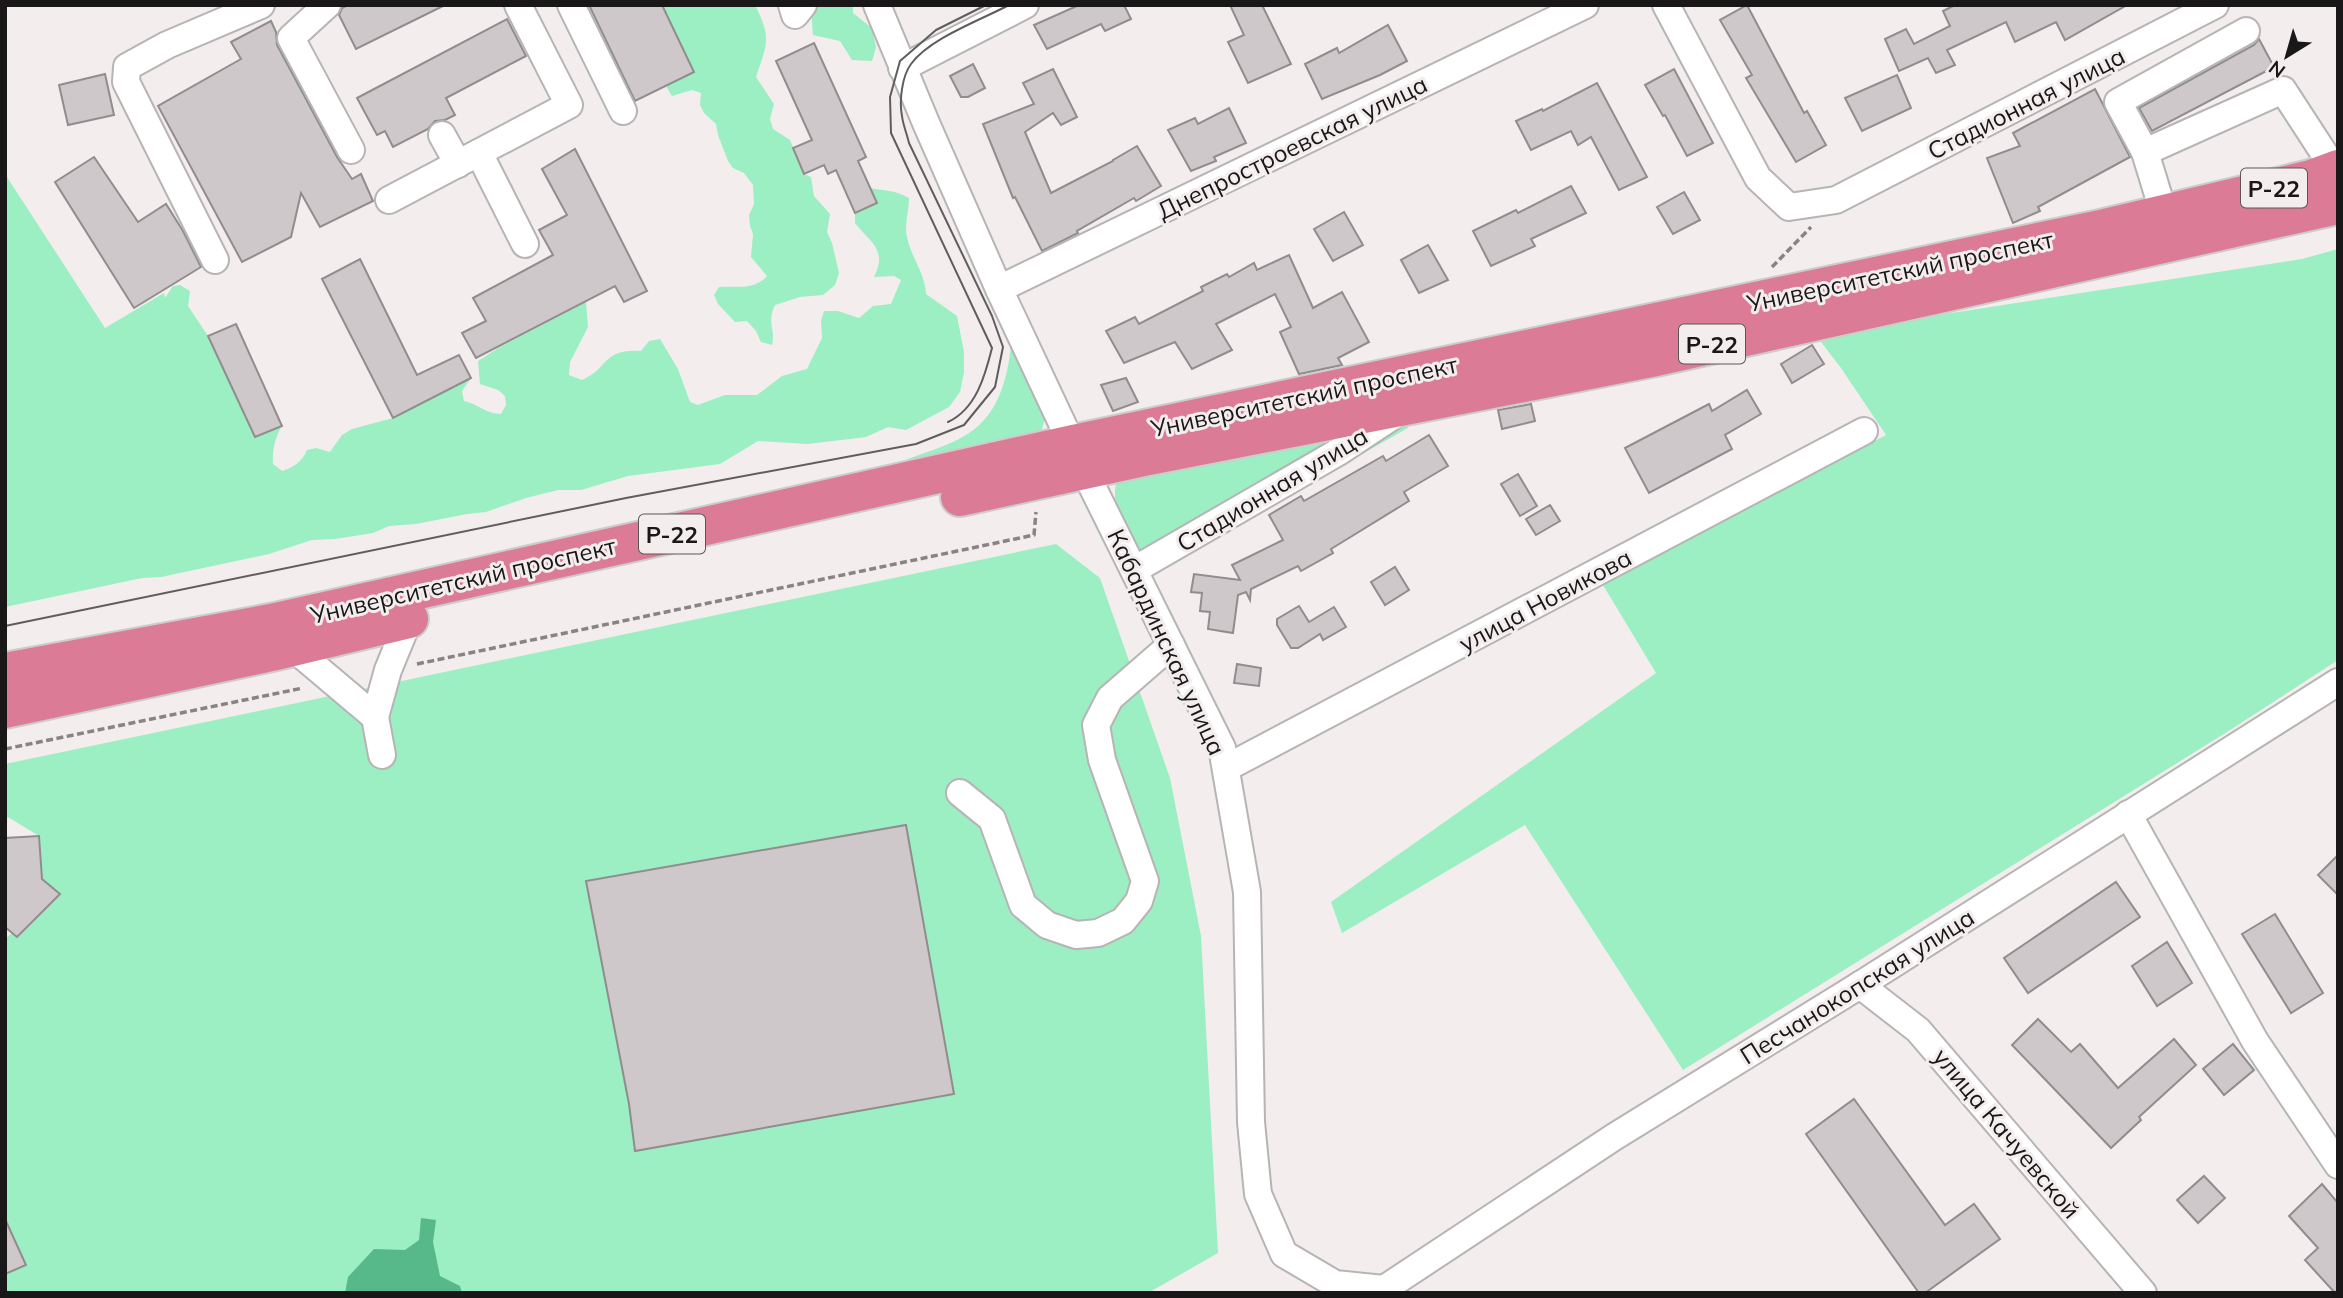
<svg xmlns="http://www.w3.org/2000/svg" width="2343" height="1298" font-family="Mulish,sans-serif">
	<rect width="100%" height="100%" fill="#f3edee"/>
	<!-- green -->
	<g fill="#9befc2">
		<path d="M662,5H755C772,38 767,44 756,77L774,104L770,119L773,129L790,140L804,174L811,177L814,196L830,214L827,232L832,243L839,273L835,285L823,295L800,297L775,305C766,324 776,328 772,345L761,342L756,331L747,321L735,322L718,304L714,295L719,287C738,286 754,290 767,276L751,257L753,234L750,226L749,215L754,204L753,185L744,173L733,168L728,161L718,135L716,124L704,113L700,105L701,93L692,90L672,96L666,86L694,72Z"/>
		<polygon points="806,5 853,5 853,13 872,28 876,47 872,61 852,60 840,41 813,35 811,10"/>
		<path d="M5,174L105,328L164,293L165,298L173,286L180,285L190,291L188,306L208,336L255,437L282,426C275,437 272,451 273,464L282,471C294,467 302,462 307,450L316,448L330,452L342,435L352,429L393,418L471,378L462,391L464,401C478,404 487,414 501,414L506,405L505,396L498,390L480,384L478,361L500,347L586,302L588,327L570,362L569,375L582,380C610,368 601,349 641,351L649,341L660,339L678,369L690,402L698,405L725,395H757L782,376L807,369L822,338L821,321L824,311H838L859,318L873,306L891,304L901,280L894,276L874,277C888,250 870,242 855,223V213L877,203L870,188C885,191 895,190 909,198C909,211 904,224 907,237C911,257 925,273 926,294L957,316L964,352V372L960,392L949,407L906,430L888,427L866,437L808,444L758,441L720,464L628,476L581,490H558L526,498L486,512L467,514L416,524L389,526L373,533L335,539L312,540L269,554L161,577L142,578L5,607Z"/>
		<polygon points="2338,249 2338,660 2227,732 1683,1070 1525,825 1342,933 1331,902 1656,673 1603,585 1886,435 1841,368 1815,334 2302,259"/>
		<path d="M1012,331L1045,418L1042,429L1037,436L925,463L906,460C925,452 948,446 966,435C1002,414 1010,369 1012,331Z"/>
		<path d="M1406,416L1408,428L1157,570C1138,545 1109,517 1116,484L1135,471Z"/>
		<polygon points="1056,544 1100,578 1170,778 1201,936 1218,1253 1148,1293 5,1293 5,1274 26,1264 5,1219 5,939 12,933 18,937 60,895 42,879 39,836 8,817 5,818 5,764"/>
	</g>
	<!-- water -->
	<polygon fill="#57b889" points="421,1218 436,1220 433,1242 440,1276 460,1286 462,1293 345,1293 348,1277 374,1249 405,1250 419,1240"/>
	<!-- building -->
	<g fill="#cec8ca" stroke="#918c8d" stroke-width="2">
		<polygon points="348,5 445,5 356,49 339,15 342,8"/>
		<polygon points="589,5 662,5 694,72 635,101"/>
		<polygon points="1079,5 1124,5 1131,19 1105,31 1101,24 1047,49 1034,25"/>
		<polygon points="1230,5 1262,5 1291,64 1248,83 1228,42 1244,35"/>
		<polygon points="1747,5 1804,113 1807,111 1826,145 1796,162 1746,78 1752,75 1720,20"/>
		<polygon points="1955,5 2127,5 2065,40 2056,22 2015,42 2006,22 1947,50 1955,65 1936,73 1928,58 1899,71 1885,39 1906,29 1914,44 1950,26 1943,11"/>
		<polygon points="507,19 526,56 446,98 455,115 445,120 435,121 428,129 393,147 385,131 377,135 357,98"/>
		<polygon points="271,21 276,32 277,45 337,157 352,179 361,174 373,201 320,227 301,193 291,237 242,262 158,106 241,59 231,42"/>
		<polygon points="1388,25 1407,61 1380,75 1322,99 1305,64 1337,48 1339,53"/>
		<polygon points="2259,39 2274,67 2152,131 2139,108 2254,45"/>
		<polygon points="814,43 866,157 858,161 877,203 855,213 836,170 828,174 824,165 804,174 793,148 812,140 776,61"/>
		<polygon points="973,64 985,88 968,97 961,97 950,76"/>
		<polygon points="1053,69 1077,117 1061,125 1053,113 1025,132 1051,193 1113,161 1113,160 1137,146 1161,186 1136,201 1134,198 1077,231 1078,233 1042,251 1015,197 1013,198 983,124 1034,104 1023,83"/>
		<polygon points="1674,69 1713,143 1687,156 1665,115 1663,116 1645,85"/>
		<polygon points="105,74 114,115 68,125 59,85"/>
		<polygon points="1897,75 1911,108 1862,131 1845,98"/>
		<polygon points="1597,83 1647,177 1619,190 1591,137 1578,145 1571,131 1531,150 1516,121 1542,109 1543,111"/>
		<polygon points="2095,89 2130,157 2038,207 2040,211 2013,223 1987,158 2020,146 2013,133"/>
		<polygon points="1229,108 1246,143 1214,157 1216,161 1191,171 1168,130 1195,118 1198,124"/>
		<polygon points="575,149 647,291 624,302 615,286 476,358 462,333 486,321 473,298 553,255 539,230 567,215 542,169"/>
		<polygon points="94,157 138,222 166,204 183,231 201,267 134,308 55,182"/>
		<polygon points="1571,186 1586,213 1531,239 1535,246 1491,266 1473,231 1516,210 1518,213"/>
		<polygon points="1684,192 1700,220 1673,234 1657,207"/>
		<polygon points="1344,212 1363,245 1333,261 1314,229"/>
		<polygon points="1428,245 1448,280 1419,293 1401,260"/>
		<polygon points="1289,255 1313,308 1342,292 1369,342 1338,358 1342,365 1299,374 1280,332 1291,327 1275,294 1216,324 1232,350 1192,369 1175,342 1124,363 1106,331 1135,317 1139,324 1203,291 1201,287 1227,274 1229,277 1254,263 1257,270"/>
		<polygon points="360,259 417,375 459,355 471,378 393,418 322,279"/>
		<polygon points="236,324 282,426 255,437 208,336"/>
		<polygon points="1812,345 1824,364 1792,383 1781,364"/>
		<polygon points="1126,378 1138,402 1113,411 1101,385"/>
		<polygon points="1747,390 1761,414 1725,435 1732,449 1649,493 1625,448 1709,404 1712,411"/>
		<polygon points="1531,404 1535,421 1502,429 1498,410"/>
		<polygon points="1429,435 1448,466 1404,492 1409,501 1331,549 1333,553 1301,571 1298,566 1251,589 1250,600 1246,592 1238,595 1233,633 1208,629 1210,612 1200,611 1202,593 1191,592 1194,574 1240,580 1232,565 1283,540 1269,515 1301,496 1304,501 1383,456 1386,461"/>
		<polygon points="1518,474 1537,506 1520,516 1501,484"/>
		<polygon points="1550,505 1560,521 1536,535 1526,519"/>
		<polygon points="1395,567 1409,590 1385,605 1371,582"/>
		<polygon points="1299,606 1309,622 1334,607 1346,627 1323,640 1320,634 1298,648 1291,648 1277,625 1277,619"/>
		<polygon points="1237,664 1261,668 1259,686 1234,683"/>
		<polygon points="906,825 954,1094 635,1151 629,1104 586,881"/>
		<polygon points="39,836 42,879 60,894 17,937 5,927 5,838"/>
		<polygon points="2338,855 2338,895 2318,875"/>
		<polygon points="2116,882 2140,917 2028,993 2004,958"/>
		<polygon points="2275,914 2323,993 2291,1013 2242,934"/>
		<polygon points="2167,942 2192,983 2157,1006 2132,966"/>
		<polygon points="2038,1019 2071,1052 2080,1044 2118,1088 2174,1039 2196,1065 2139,1117 2141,1120 2111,1148 2012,1045"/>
		<polygon points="2233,1044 2254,1070 2224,1095 2203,1069"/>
		<polygon points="1854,1099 1945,1225 1974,1204 2000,1239 1925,1293 1919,1293 1806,1134"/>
		<polygon points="2204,1176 2225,1198 2198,1223 2177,1200"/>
		<polygon points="2322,1184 2338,1203 2338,1293 2335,1293 2305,1260 2318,1248 2289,1216"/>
		<polygon points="5,1219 26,1265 5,1274"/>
	</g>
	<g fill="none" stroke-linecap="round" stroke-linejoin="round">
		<!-- minor casing -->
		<g stroke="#b8b3b4" stroke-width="30">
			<g id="minor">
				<polyline points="327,5 291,38 351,150"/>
				<polyline points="571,5 623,111"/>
				<polyline points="792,5 795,15 803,5"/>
				<polyline points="877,5 926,123 999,289 1084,470 1222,748 1247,892 1251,1122 1258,1194 1284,1254 1335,1284 1384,1289"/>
				<polyline points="1666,5 1758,178 1789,207 1836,200 2215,5"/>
				<polyline points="902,68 1025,5"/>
				<polyline points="442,135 458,164"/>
				<polyline points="2145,152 2118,102 2246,31"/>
				<polyline points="479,153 525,244"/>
				<polyline points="389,200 569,105 518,5"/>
				<polyline points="2164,214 2145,152 2283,90 2335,170"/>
				<polyline points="215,260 126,82 127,67 167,45 261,5"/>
				<polyline points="999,289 1585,5"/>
				<polyline points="1134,570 1340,451 1396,414"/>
				<polyline points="292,647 375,717 382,755"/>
				<polyline points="375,717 388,670 409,619"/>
				<polyline points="1226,768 1864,431"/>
				<polyline points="960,793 992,819 1023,905 1047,925 1076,935 1098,933 1123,921 1139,901 1145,881 1102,760 1096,725 1110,698 1171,645"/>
				<polyline points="2128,814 2255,1041 2338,1165"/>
				<polyline points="1860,985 1918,1030 2143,1293"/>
				<polyline points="1378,1293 1614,1137 1860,985 2338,682"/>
			</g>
		</g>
		<!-- highway casing -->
		<g stroke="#ccc" stroke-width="42">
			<g id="highway">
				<polyline points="960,497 1144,457 1656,357 2338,205"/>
				<polyline points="5,672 271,623 1073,444 2105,228 2311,179 2338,169"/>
				<polyline points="5,709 276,651 409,619"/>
			</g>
		</g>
		<!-- path -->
		<g stroke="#888485" stroke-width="3.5" stroke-dasharray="7 3.5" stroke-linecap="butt">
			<polyline points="1772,267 1811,227"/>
			<polyline points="417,664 1034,535 1036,512"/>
			<polyline points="5,749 303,688"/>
		</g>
		<!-- minor -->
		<use href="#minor" stroke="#fff" stroke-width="26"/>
		<!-- highway -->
		<use href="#highway" stroke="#dc7b96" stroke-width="38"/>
		<!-- tram -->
		<g stroke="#605d5e" stroke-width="2">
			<path d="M948,422C976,409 985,376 992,348L891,133L890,97L900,61L936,30L986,5"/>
			<path d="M5,626L626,498L916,444L964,425L995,387L1003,347L992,316L909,143C907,134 903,125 902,116C899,101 902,76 911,64C930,38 981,20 1009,5"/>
		</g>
	</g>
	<g text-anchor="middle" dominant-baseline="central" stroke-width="6" stroke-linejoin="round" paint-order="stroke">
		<!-- shield labels -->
		<g fill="#f3edee" stroke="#5a5758" stroke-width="2">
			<rect x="2241" y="168.5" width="66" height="39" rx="5"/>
			<rect x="1679" y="324.5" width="66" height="39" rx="5"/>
			<rect x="639" y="514.5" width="66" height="39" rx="5"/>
		</g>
		<g font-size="23" font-weight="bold" fill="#191718">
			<text x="2274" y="188">Р-22</text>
			<text x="1712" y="344">Р-22</text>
			<text x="672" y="534">Р-22</text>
		</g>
		<!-- street labels -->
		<g font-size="24" fill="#191718" stroke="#f3edee">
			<text transform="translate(2026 103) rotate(-27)">Стадионная улица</text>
			<text transform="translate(1292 147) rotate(-26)">Днепростроевская улица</text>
			<text transform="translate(1900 271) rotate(-12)">Университетский проспект</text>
			<text transform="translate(1304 396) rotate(-12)">Университетский проспект</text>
			<text transform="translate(1272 489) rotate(-31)">Стадионная улица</text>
			<text transform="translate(463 580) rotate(-13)">Университетский проспект</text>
			<text transform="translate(1545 600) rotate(-28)">улица Новикова</text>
			<text transform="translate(1167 642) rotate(65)">Кабардинская улица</text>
			<text transform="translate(1857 986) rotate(-32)">Песчанокопская улица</text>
			<text transform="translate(2007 1133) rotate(50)">улица Качуевской</text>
		</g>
	</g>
	<!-- border -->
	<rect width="2343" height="1298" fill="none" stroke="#191718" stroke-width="14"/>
	<!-- north arrow -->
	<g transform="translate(2287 56) rotate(217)" stroke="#f3edee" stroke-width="5" paint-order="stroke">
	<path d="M0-5L12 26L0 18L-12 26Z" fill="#191718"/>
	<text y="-10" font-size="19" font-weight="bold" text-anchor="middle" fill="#191718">N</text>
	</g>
</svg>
